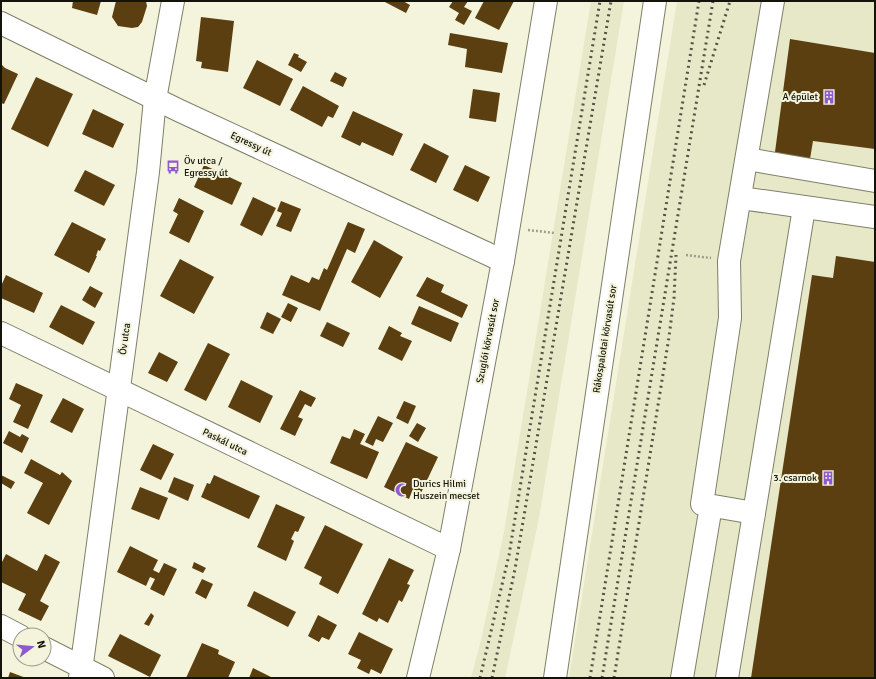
<svg xmlns="http://www.w3.org/2000/svg" width="876" height="679" font-family="Signika,sans-serif">
	<rect width="100%" height="100%" fill="#f3f4db"/>
	<!-- built -->
	<g fill="#e7e8c8">
		<polygon points="591,1 624,1 539,518 505,678 471,678 482,636 504,532"/>
		<polygon points="677,1 875,1 875,678 569,678"/>
	</g>
	<!-- building -->
	<g fill="#5c3f10">
		<polygon points="73,1 101,1 97,15 72,8"/>
		<polygon points="116,1 146,1 147,6 142,22 138,27 132,28 118,26 112,17"/>
		<polygon points="383,1 403,1 410,5 406,13"/>
		<polygon points="453,1 468,1 464,7 472,11 464,25 455,20 459,13 449,7"/>
		<polygon points="484,1 514,1 499,30 475,18"/>
		<polygon points="201,17 234,21 228,72 201,68 202,62 196,61"/>
		<polygon points="450,33 508,43 502,73 465,67 467,49 448,45"/>
		<polygon points="790,39 875,53 875,149 813,141 810,159 775,152"/>
		<polygon points="294,53 299,55 298,57 307,62 301,72 288,65"/>
		<polygon points="257,60 293,79 280,106 243,88"/>
		<polygon points="1,64 5,68 18,74 4,104 1,103"/>
		<polygon points="335,72 347,78 343,87 330,81"/>
		<polygon points="36,77 73,94 48,147 11,129"/>
		<polygon points="303,86 339,106 333,118 328,116 322,127 290,110"/>
		<polygon points="473,89 500,93 496,122 469,118"/>
		<polygon points="93,109 124,124 113,148 82,134"/>
		<polygon points="353,111 403,134 393,156 362,142 360,146 341,137"/>
		<polygon points="424,143 449,156 436,183 410,170"/>
		<polygon points="204,165 242,183 232,205 194,187"/>
		<polygon points="465,165 490,177 478,202 453,190"/>
		<polygon points="85,170 115,185 104,206 74,191"/>
		<polygon points="253,197 276,208 262,236 240,225"/>
		<polygon points="179,198 204,211 189,243 169,233 178,214 173,211"/>
		<polygon points="281,201 301,209 291,232 276,226 282,213 277,211"/>
		<polygon points="72,222 106,239 100,251 98,250 96,256 97,256 89,273 54,255"/>
		<polygon points="348,222 365,229 355,253 347,249 320,311 282,295 291,275 309,283 312,277 319,280 324,268 327,270"/>
		<polygon points="374,240 403,257 380,298 351,282"/>
		<polygon points="836,256 875,262 875,678 751,678 812,275 833,278"/>
		<polygon points="180,259 214,277 194,314 160,296"/>
		<polygon points="6,275 43,293 34,313 1,298 1,286"/>
		<polygon points="427,277 444,285 441,292 468,305 462,318 416,296"/>
		<polygon points="90,286 103,293 95,308 82,300"/>
		<polygon points="288,303 298,308 291,322 281,317"/>
		<polygon points="61,305 95,322 83,345 49,327"/>
		<polygon points="419,306 459,323 451,342 411,324"/>
		<polygon points="267,312 281,319 273,334 260,328"/>
		<polygon points="327,322 350,333 343,347 320,336"/>
		<polygon points="389,326 402,333 400,336 412,341 402,361 378,349"/>
		<polygon points="208,343 230,354 206,401 184,390"/>
		<polygon points="159,352 178,362 167,382 148,373"/>
		<polygon points="241,380 273,396 260,423 228,407"/>
		<polygon points="16,383 43,395 28,429 13,422 21,405 9,399"/>
		<polygon points="300,390 316,398 311,407 305,404 298,417 303,419 295,436 280,429"/>
		<polygon points="63,398 84,409 72,433 50,422"/>
		<polygon points="404,401 416,406 408,424 396,418"/>
		<polygon points="378,416 393,423 383,442 376,439 373,446 365,442"/>
		<polygon points="417,423 426,428 418,442 409,436"/>
		<polygon points="354,429 365,434 360,444 379,452 367,479 330,463 342,436 350,439"/>
		<polygon points="9,431 20,437 22,434 29,438 22,453 3,443"/>
		<polygon points="406,442 438,457 421,493 413,489 409,499 384,487"/>
		<polygon points="153,444 174,454 161,480 140,470"/>
		<polygon points="31,459 60,475 62,472 72,481 49,525 27,513 43,483 24,473"/>
		<polygon points="1,475 15,482 11,489 1,483"/>
		<polygon points="214,475 260,496 249,519 201,497 207,483 210,484"/>
		<polygon points="174,477 194,485 188,501 168,492"/>
		<polygon points="140,487 168,498 159,520 131,509"/>
		<polygon points="276,504 305,517 298,532 295,531 291,539 294,541 286,561 257,547"/>
		<polygon points="325,525 363,544 338,594 319,584 322,577 304,568"/>
		<polygon points="130,546 158,560 153,570 159,573 164,563 177,569 164,596 150,589 155,579 150,577 146,586 117,572"/>
		<polygon points="6,554 37,571 45,554 60,562 40,601 49,606 41,621 18,610 26,594 1,582 1,564"/>
		<polygon points="389,558 414,570 407,584 410,585 402,602 399,600 388,623 379,618 377,622 362,614"/>
		<polygon points="194,562 206,568 203,573 192,568"/>
		<polygon points="202,579 213,584 206,599 195,593"/>
		<polygon points="254,591 296,612 288,627 247,606"/>
		<polygon points="151,613 154,616 149,626 144,624"/>
		<polygon points="318,615 337,625 329,640 322,637 319,642 308,636"/>
		<polygon points="359,632 393,649 381,674 371,669 369,674 357,668 361,660 348,654"/>
		<polygon points="120,634 161,655 150,677 108,656"/>
		<polygon points="202,643 219,650 218,654 235,662 228,678 186,678"/>
		<polygon points="253,668 271,677 270,678 249,678"/>
		<polygon points="10,672 26,678 8,678"/>
	</g>
	<g fill="none" stroke-linecap="round" stroke-linejoin="round">
		<!-- minor casing -->
		<g stroke="#7f7f69" stroke-width="24">
			<g id="minor">
				<polyline points="1,23 178,110 503,261"/>
				<polyline points="747,159 875,181"/>
				<polyline points="741,198 875,217"/>
				<polyline points="1,333 449,549"/>
				<polyline points="754,513 702,504 730,318 729,261 773,1"/>
				<polyline points="1,626 20,636"/>
				<polyline points="44,648 103,678"/>
				<polyline points="80,678 148,172 155,99 173,1"/>
				<polyline points="418,678 449,549 503,261 546,1"/>
				<polyline points="555,678 655,1"/>
				<polyline points="682,678 711,506"/>
				<polyline points="727,678 804,208"/>
			</g>
		</g>
		<!-- path -->
		<g stroke="#9e9e8b" stroke-width="2.5" stroke-dasharray="2 2" stroke-linecap="butt">
			<polyline points="528,230 555,233"/>
			<polyline points="686,255 711,258"/>
		</g>
		<!-- minor -->
		<use href="#minor" stroke="#fff" stroke-width="22"/>
		<!-- rail -->
		<g stroke="#545446" stroke-width="3" stroke-dasharray="2 4" stroke-linecap="butt">
			<polyline points="704,85 730,1"/>
			<polyline points="480,678 509,555 600,1"/>
			<polyline points="492,678 515,569 611,1"/>
			<polyline points="590,678 699,1"/>
			<polyline points="602,678 713,1"/>
			<polyline points="614,678 669,337 674,298 676,255"/>
		</g>
	</g>
	<!-- icons -->
	<defs>
		<g id="building-bare" transform="scale(1.08)"><path d="M-4-6H4V6H1V3H-1V6H-4ZM-2.5-4.3h1.7v1.8h-1.7ZM.8-4.3h1.7v1.8H.8ZM-2.5-1h1.7V.8h-1.7ZM.8-1h1.7V.8H.8Z" fill="#8f59d1" stroke="#f3f4db" stroke-width="2.5" paint-order="stroke"/></g>
		<g id="bus-bare" transform="scale(1.08)"><path d="M-5-6H5V4H4V6H2V4H-2V6H-4V4H-5ZM-3.5-4V0h7V-4ZM-3.5 1.2v1.5H-2V1.2ZM2 1.2v1.5H3.5V1.2Z" fill="#8f59d1" stroke="#f3f4db" stroke-width="2.5" paint-order="stroke"/></g>
		<g id="mosque-bare" transform="scale(1.08)"><path d="M3.5-4.9A6 6 0 1 0 3.5 4.9A5 5 0 1 1 3.5-4.9Z" fill="#8f59d1" stroke="#f3f4db" stroke-width="2.5" paint-order="stroke"/></g>
	</defs>
	<g fill-rule="evenodd">
		<use href="#building-bare" x="829" y="97"/>
		<use href="#bus-bare" x="173" y="167"/>
		<use href="#building-bare" x="828" y="478"/>
		<use href="#mosque-bare" x="402" y="490"/>
	</g>
	<g text-anchor="middle" dominant-baseline="central" stroke-width="4" stroke-linejoin="round" paint-order="stroke">
		<!-- poi labels -->
		<g font-size="10" fill="#13130a" stroke="#f3f4db" text-anchor="end">
			<text x="818" y="97">A épület</text>
			<text x="184" y="161" text-anchor="start">Öv utca /<tspan x="184" dy="12">Egressy út</tspan></text>
			<text x="817" y="478">3. csarnok</text>
			<text x="413" y="484" text-anchor="start">Durics Hilmi<tspan x="413" dy="12">Huszein mecset</tspan></text>
		</g>
		<!-- street labels -->
		<g font-size="10" fill="#13130a" stroke="#f3f4db">
			<text transform="translate(251 144) rotate(25)">Egressy út</text>
			<text transform="translate(125 339) rotate(-82)">Öv utca</text>
			<text transform="translate(605 339) rotate(-81)">Rákospalotai körvasút sor</text>
			<text transform="translate(488 341) rotate(-79)">Szuglói körvasút sor</text>
			<text transform="translate(225 442) rotate(26)">Paskál utca</text>
		</g>
	</g>
	<!-- border -->
	<rect width="876" height="679" fill="none" stroke="#13130a" stroke-width="4"/>
	<!-- north arrow -->
	<g transform="translate(32 647) rotate(74)"><circle r="19" fill="#f3f4db" stroke="#999a87"/>
	<path d="M0-3L7 15L0 10L-7 15Z" fill="#8f59d1"/>
	<text y="-6" font-size="11" font-weight="bold" text-anchor="middle" fill="#13130a">N</text>
	</g>
</svg>
